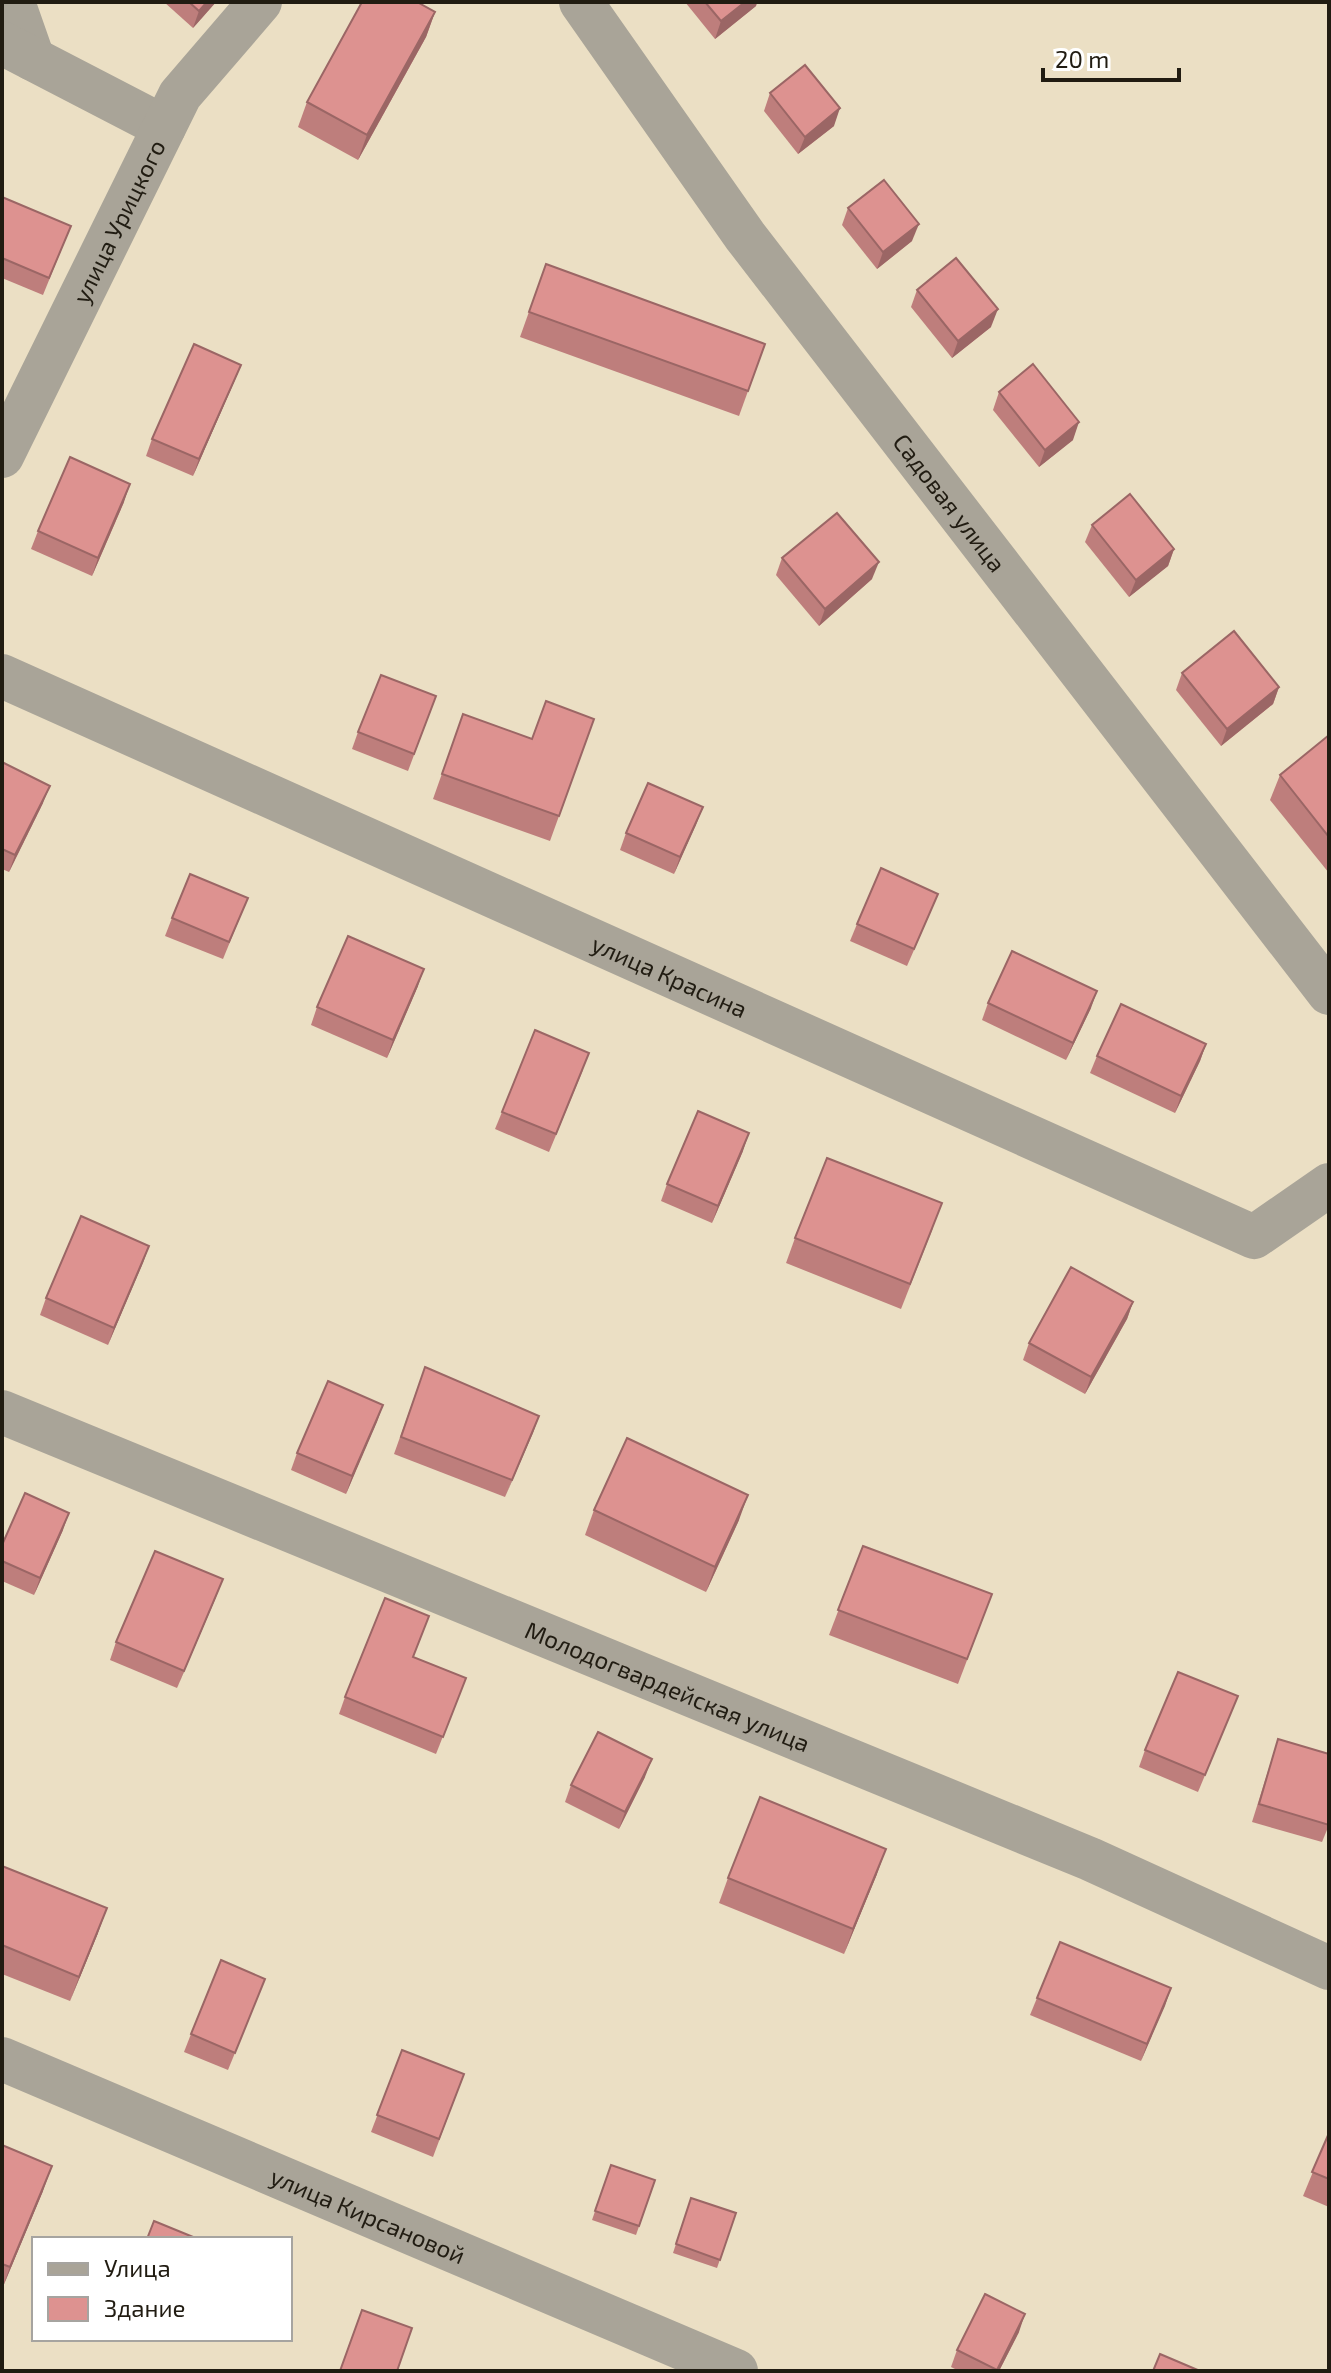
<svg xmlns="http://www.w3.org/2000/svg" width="1331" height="2373" font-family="'Exo 2',sans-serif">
	<rect width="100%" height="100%" fill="#ebdfc4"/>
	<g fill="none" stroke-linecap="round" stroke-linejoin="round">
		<!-- minor -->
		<g stroke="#a9a498" stroke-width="44">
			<polyline points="13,2 33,59"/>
			<path id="s1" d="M581,2L745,236L1329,993"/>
			<polyline points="2,43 164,127"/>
			<path id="s2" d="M2,456L180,95L260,2"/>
			<path id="s3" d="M2,676L1254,1237L1329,1185"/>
			<path id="s4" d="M2,1412L1090,1859L1329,1968"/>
			<path id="s5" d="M2,2059L736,2371"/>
		</g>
	</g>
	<!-- wall -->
	<g fill="#be7e7c">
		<polygon points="164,2 216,2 193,28"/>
		<polygon points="685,2 757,2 756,6 715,39"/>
		<polygon points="435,12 426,37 358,160 298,127 307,102"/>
		<polygon points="770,93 834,126 798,154 764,111"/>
		<polygon points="2,197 71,226 43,295 2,278"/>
		<polygon points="848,208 912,241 877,269 842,225"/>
		<polygon points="546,264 765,344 739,416 520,337"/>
		<polygon points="917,290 991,327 952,358 911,307"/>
		<polygon points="241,365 234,382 193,476 146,456 152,439"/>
		<polygon points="999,392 1073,440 1039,467 993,410"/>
		<polygon points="124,502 92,576 31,549 38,531"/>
		<polygon points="1092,525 1174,549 1168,566 1129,597 1085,542"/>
		<polygon points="782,558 872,579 819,626 776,575"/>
		<polygon points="1182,673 1279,687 1273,704 1221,746 1176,690"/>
		<polygon points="436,696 408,771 352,749 358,732"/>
		<polygon points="463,714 532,739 594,719 550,841 433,799"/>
		<polygon points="1329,735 1329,873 1270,800 1280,775"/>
		<polygon points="2,762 43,803 9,872 2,869"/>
		<polygon points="703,807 674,874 620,850 626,833"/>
		<polygon points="248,898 223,959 165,936 172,918"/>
		<polygon points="931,911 907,966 850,941 857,924"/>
		<polygon points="418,986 387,1058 311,1025 317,1007"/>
		<polygon points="988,1003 1091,1008 1066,1060 982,1020"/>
		<polygon points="1206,1044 1200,1061 1175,1113 1090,1073 1097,1056"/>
		<polygon points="583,1070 549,1152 495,1129 502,1112"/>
		<polygon points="743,1151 712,1223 661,1201 667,1184"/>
		<polygon points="933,1228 901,1309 786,1263 795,1238"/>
		<polygon points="149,1246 108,1345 40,1315 46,1298"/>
		<polygon points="1133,1302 1127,1319 1085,1394 1023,1360 1029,1343"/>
		<polygon points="425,1367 539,1416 505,1497 394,1454"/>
		<polygon points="383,1405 346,1494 291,1470 297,1453"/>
		<polygon points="594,1510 739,1520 706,1592 585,1535"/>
		<polygon points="63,1530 34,1595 2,1581 2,1545"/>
		<polygon points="863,1546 992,1594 958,1684 829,1635"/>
		<polygon points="216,1597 177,1688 110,1660 116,1642"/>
		<polygon points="414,1657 466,1678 436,1754 339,1714 345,1697"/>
		<polygon points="1238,1696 1198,1792 1139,1767 1145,1750"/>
		<polygon points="1278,1739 1329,1825 1322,1842 1252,1822"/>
		<polygon points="645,1777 619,1829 565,1802 571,1785"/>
		<polygon points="2,1866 98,1933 70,2001 2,1974"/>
		<polygon points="877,1874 844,1954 719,1903 728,1878"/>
		<polygon points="265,1979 228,2070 184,2052 191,2034"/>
		<polygon points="1171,1988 1141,2061 1030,2015 1037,1998"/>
		<polygon points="402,2050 464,2074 433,2157 371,2132"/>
		<polygon points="1329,2133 1329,2207 1303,2196"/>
		<polygon points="2,2145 43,2191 2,2289"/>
		<polygon points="611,2165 655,2180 636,2235 592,2220"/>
		<polygon points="691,2198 736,2213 717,2268 673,2253"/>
		<polygon points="1019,2332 999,2371 959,2371 951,2367 957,2350"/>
	</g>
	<!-- shaded-wall -->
	<g fill="#9b6665">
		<polygon points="207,2 216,2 193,28 199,11"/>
		<polygon points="745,2 757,2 756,6 715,39 721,21"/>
		<polygon points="435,12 426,37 358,160 367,135"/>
		<polygon points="840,108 834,126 798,154 805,137"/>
		<polygon points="919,224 912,241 877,269 883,252"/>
		<polygon points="998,309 991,327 952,358 958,341"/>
		<polygon points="241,365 234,382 193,476 199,459"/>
		<polygon points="1079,422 1073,440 1039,467 1045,450"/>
		<polygon points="130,484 124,502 92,576 98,558"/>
		<polygon points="1174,549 1168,566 1129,597 1136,580"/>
		<polygon points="879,562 872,579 819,626 825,609"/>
		<polygon points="1279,687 1273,704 1221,746 1227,729"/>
		<polygon points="50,786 43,803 9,872 15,855"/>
		<polygon points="703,807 696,825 674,874 680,857"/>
		<polygon points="424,969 418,986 387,1058 393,1040"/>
		<polygon points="1097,991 1091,1008 1066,1060 1073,1043"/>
		<polygon points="1206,1044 1200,1061 1175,1113 1181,1096"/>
		<polygon points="749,1133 743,1151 712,1223 718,1206"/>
		<polygon points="149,1246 143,1263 108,1345 114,1328"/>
		<polygon points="1133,1302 1127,1319 1085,1394 1091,1377"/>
		<polygon points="383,1405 377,1422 346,1494 352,1476"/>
		<polygon points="539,1416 533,1433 505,1497 512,1480"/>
		<polygon points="748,1495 739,1520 706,1592 715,1567"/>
		<polygon points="69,1513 63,1530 34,1595 40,1578"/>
		<polygon points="223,1579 216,1597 177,1688 184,1671"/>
		<polygon points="652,1759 645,1777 619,1829 625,1812"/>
		<polygon points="886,1849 877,1874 844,1954 853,1929"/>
		<polygon points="107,1908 98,1933 70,2001 79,1977"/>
		<polygon points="1171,1988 1165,2006 1141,2061 1147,2044"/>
		<polygon points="52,2166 43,2191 2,2289 10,2267"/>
		<polygon points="1025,2314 1019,2332 999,2371 997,2371"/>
	</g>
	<!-- building -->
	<g fill="#dd9290" stroke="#9b6665" stroke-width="2">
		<polygon points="189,2 207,2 199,11"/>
		<polygon points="362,2 417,2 435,12 367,135 307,102"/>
		<polygon points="705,2 745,2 721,21"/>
		<polygon points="805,65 840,108 805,137 770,93"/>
		<polygon points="884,180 919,224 883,252 848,208"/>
		<polygon points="2,197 71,226 49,278 2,258"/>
		<polygon points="956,258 998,309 958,341 917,290"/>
		<polygon points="546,264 765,344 748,391 529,312"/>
		<polygon points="194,344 241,365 199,459 152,439"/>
		<polygon points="1033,364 1079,422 1045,450 999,392"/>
		<polygon points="70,457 130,484 98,558 38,531"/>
		<polygon points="1130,494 1174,549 1136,580 1092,525"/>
		<polygon points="837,513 879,562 825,609 782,558"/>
		<polygon points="1234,631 1279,687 1227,729 1182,673"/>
		<polygon points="381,675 436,696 414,754 358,732"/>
		<polygon points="546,701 594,719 559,816 442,774 463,714 532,739"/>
		<polygon points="1329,735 1329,837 1280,775"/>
		<polygon points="2,762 50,786 15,855 2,849"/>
		<polygon points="648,783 703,807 680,857 626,833"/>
		<polygon points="881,868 938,894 914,949 857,924"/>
		<polygon points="190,874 248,898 229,942 172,918"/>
		<polygon points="348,936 424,969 393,1040 317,1007"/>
		<polygon points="1012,951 1097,991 1073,1043 988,1003"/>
		<polygon points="1121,1004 1206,1044 1181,1096 1097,1056"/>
		<polygon points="535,1030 589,1053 556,1134 502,1112"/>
		<polygon points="698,1111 749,1133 718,1206 667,1184"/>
		<polygon points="827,1158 942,1203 910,1284 795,1238"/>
		<polygon points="81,1216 149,1246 114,1328 46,1298"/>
		<polygon points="1071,1267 1133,1302 1091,1377 1029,1343"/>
		<polygon points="425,1367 539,1416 512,1480 401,1437"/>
		<polygon points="328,1381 383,1405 352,1476 297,1453"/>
		<polygon points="627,1438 748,1495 715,1567 594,1510"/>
		<polygon points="25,1493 69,1513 40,1578 2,1561 2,1545"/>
		<polygon points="863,1546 992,1594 967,1659 838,1610"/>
		<polygon points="155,1551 223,1579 184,1671 116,1642"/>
		<polygon points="385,1598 429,1616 413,1657 466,1678 443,1737 345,1697"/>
		<polygon points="1178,1672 1238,1696 1205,1775 1145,1750"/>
		<polygon points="598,1732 652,1759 625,1812 571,1785"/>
		<polygon points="1278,1739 1329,1754 1329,1825 1259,1804"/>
		<polygon points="760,1797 886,1849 853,1929 728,1878"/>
		<polygon points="2,1866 107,1908 79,1977 2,1945"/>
		<polygon points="1060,1942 1171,1988 1147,2044 1037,1998"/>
		<polygon points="221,1960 265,1979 235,2053 191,2034"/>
		<polygon points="402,2050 464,2074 439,2139 377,2115"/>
		<polygon points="1329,2133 1329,2179 1312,2172"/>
		<polygon points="2,2145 52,2166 10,2267 2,2264"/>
		<polygon points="611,2165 655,2180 639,2226 595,2211"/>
		<polygon points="691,2198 736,2213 720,2260 676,2244"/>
		<polygon points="154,2221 198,2239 147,2239"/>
		<polygon points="985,2294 1025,2314 997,2370 957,2350"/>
		<polygon points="362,2310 412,2328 397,2371 340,2371"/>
		<polygon points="1160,2354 1200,2371 1153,2371"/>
	</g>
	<g text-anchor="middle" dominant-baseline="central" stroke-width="8" stroke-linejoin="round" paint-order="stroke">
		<!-- street labels -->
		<g font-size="24" fill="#211c12" stroke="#fff">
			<text stroke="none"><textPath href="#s2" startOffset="262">улица Урицкого</textPath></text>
			<text stroke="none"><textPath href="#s1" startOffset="622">Садовая улица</textPath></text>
			<text stroke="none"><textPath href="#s3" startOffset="732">улица Красина</textPath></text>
			<text stroke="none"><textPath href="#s4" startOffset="720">Молодогвардейская улица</textPath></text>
			<text stroke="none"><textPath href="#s5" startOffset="398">улица Кирсановой</textPath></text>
		</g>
	</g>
	<!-- border -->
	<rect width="1331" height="2373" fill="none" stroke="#211c12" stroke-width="8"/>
	<!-- legend -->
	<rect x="32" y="2237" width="260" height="104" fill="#ffffff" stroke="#a6a4a0" stroke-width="2"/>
	<rect x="48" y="2263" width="40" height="12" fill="#a9a498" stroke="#a6a4a0" stroke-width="2"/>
	<text x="104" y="2277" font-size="24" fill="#211c12">Улица</text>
	<rect x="48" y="2297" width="40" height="24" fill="#dd9290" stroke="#a6a4a0" stroke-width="2"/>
	<text x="104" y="2317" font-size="24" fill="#211c12">Здание</text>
	<!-- scale -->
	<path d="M1043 68v12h136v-12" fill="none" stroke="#211c12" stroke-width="4"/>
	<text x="1055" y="68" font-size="24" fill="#211c12" stroke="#ffffff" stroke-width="6" paint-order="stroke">20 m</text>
</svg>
